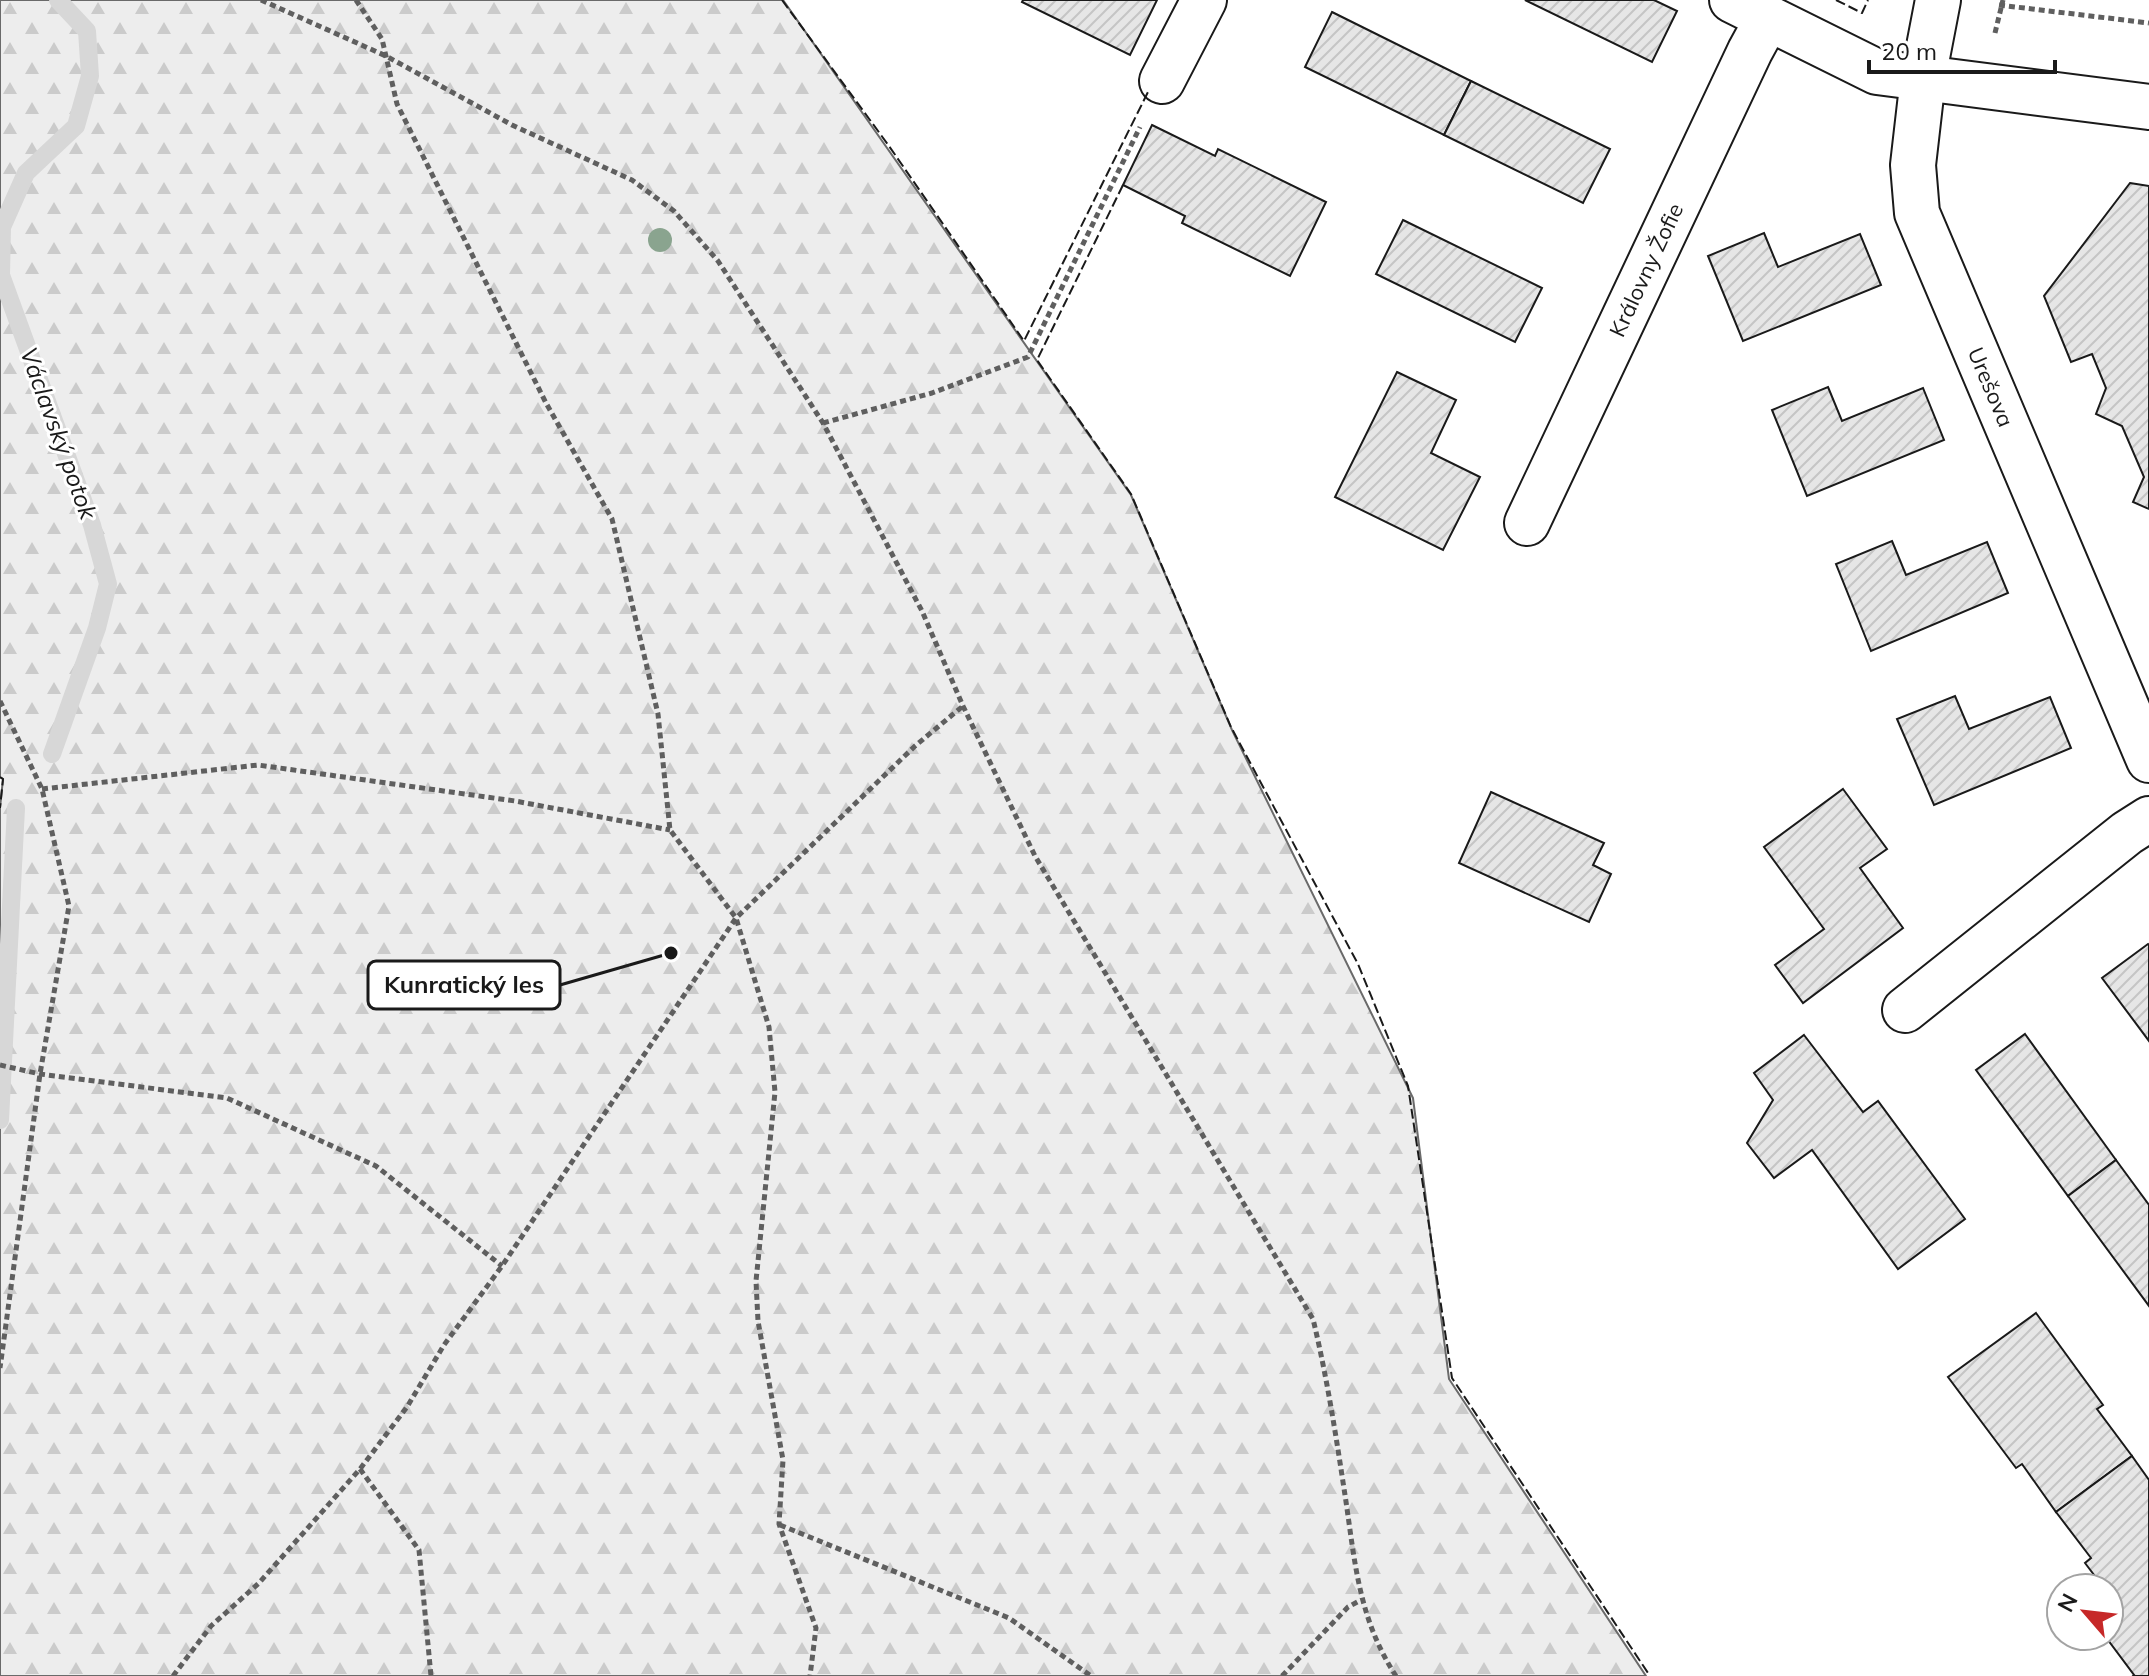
<svg xmlns="http://www.w3.org/2000/svg" width="2149" height="1676" font-family="Mulish,sans-serif">
	<defs>
		<pattern id="forest-firs" width="22" height="20" patternUnits="userSpaceOnUse" patternTransform="scale(2)"><rect width="22" height="20" fill="#ededed"/><path d="M5 1l3.5 6h-7zM16 11l3.5 6h-7z" fill="#cbcbcb"/></pattern>
		<pattern id="building-hatch" width="6" height="6" patternUnits="userSpaceOnUse" patternTransform="scale(2)"><rect width="6" height="6" fill="#e6e6e6"/><path d="M-1 1l2-2M0 6l6-6M5 7l2-2" fill="none" stroke="#c5c5c5"/></pattern>
	</defs>
	<rect width="100%" height="100%" fill="#fff"/>
	<!-- forest -->
	<polygon fill="url(#forest-firs)" stroke="#6a6a6a" stroke-width="2" points="0,0 783,0 1131,495 1232,730 1413,1098 1449,1379 1646,1676 0,1676 0,808 3,779 0,777"/>
	<g fill="none" stroke-linecap="round" stroke-linejoin="round">
		<!-- stream -->
		<g stroke="#d7d7d7" stroke-width="18">
			<polyline points="52,754 97,628 108,584 92,525 1,275 2,227 26,173 76,126 90,76 87,31 58,0"/>
			<polyline points="0,1120 16,808"/>
		</g>
	</g>
	<!-- building -->
	<g fill="url(#building-hatch)" stroke="#1a1a1a" stroke-width="2">
		<polygon points="1023,0 1157,0 1130,55 1022,2"/>
		<polygon points="1525,0 1654,0 1677,11 1652,62"/>
		<polygon points="1332,12 1471,81 1444,135 1305,67"/>
		<polygon points="1471,81 1610,149 1583,203 1444,135"/>
		<polygon points="1152,125 1215,156 1218,149 1326,202 1290,276 1182,223 1185,216 1123,185"/>
		<polygon points="2130,183 2149,186 2149,509 2133,502 2144,477 2122,426 2096,414 2106,388 2092,354 2071,362 2044,296"/>
		<polygon points="1403,220 1542,288 1515,342 1376,274"/>
		<polygon points="1764,233 1778,267 1860,234 1881,285 1743,341 1708,256"/>
		<polygon points="1397,372 1456,400 1431,453 1480,477 1443,550 1335,497"/>
		<polygon points="1828,387 1842,421 1923,388 1944,440 1807,496 1772,410"/>
		<polygon points="1892,541 1906,575 1987,542 2008,593 1871,651 1836,564"/>
		<polygon points="1955,696 1969,729 2050,697 2071,748 1934,805 1897,719"/>
		<polygon points="1843,789 1887,849 1860,868 1903,928 1803,1003 1775,965 1824,929 1764,847"/>
		<polygon points="1491,792 1604,843 1593,865 1611,874 1589,922 1459,863"/>
		<polygon points="2148,944 2149,945 2149,1041 2102,978"/>
		<polygon points="2025,1034 2116,1160 2068,1196 1976,1070"/>
		<polygon points="1804,1035 1863,1112 1878,1101 1965,1219 1898,1269 1812,1150 1774,1178 1747,1143 1773,1100 1754,1073"/>
		<polygon points="2116,1160 2149,1205 2149,1306 2068,1196"/>
		<polygon points="2036,1313 2103,1405 2097,1409 2132,1456 2056,1512 2022,1464 2016,1468 1948,1377"/>
		<polygon points="2132,1456 2149,1480 2149,1676 2133,1676 2134,1675 2105,1636 2109,1636 2109,1616 2119,1608 2109,1594 2109,1588 2104,1588 2085,1563 2091,1558 2056,1512"/>
	</g>
	<g fill="none" stroke-linecap="round" stroke-linejoin="round">
		<!-- minor casing -->
		<g stroke="#1a1a1a" stroke-width="48">
			<g id="minor">
				<polyline points="1732,0 1877,72 2149,107"/>
				<polyline points="1938,0 1923,78 1913,165 1917,213 2149,760"/>
				<polyline points="1162,81 1204,0"/>
				<polyline points="1527,523 1750,51 1768,18"/>
				<polyline points="1905,1010 2127,833 2149,819"/>
			</g>
		</g>
		<!-- path -->
		<g stroke="#5f5f5f" stroke-width="5" stroke-dasharray="6 4" stroke-linecap="butt">
			<path d="M261,0L386,56L512,125L632,180L674,211L718,261L823,423L922,611L963,706L1035,856L1313,1319C1327,1377 1336,1436 1345,1495C1355,1561 1358,1618 1396,1676"/>
			<polyline points="356,0 382,39 397,104 546,403 612,519 658,714 670,830 736,918 769,1027 775,1092 756,1281 758,1321 783,1460 779,1524 816,1628 810,1676"/>
			<polyline points="1999,5 2149,23"/>
			<polyline points="1995,33 2003,0"/>
			<polyline points="823,423 932,393 1028,357 1140,127"/>
			<polyline points="0,701 42,789 69,906 40,1074 0,1368"/>
			<polyline points="42,789 258,765 515,801 670,830"/>
			<polyline points="0,1065 40,1074 227,1098 376,1166 502,1266"/>
			<polyline points="360,1469 419,1550 431,1676"/>
			<polyline points="780,1525 1009,1618 1091,1676"/>
			<polyline points="173,1676 211,1626 259,1583 360,1469 407,1407 444,1345 502,1266 736,918 915,746 963,706"/>
			<polyline points="1282,1676 1348,1607 1361,1600"/>
		</g>
		<!-- minor -->
		<use href="#minor" stroke="#fff" stroke-width="44"/>
		<!-- fence -->
		<g stroke="#1a1a1a" stroke-width="2" stroke-dasharray="10 4" stroke-linecap="butt">
			<polyline points="782,0 889,146 1024,341 1148,92"/>
			<polyline points="1836,0 1862,13 1868,0"/>
			<polyline points="1123,185 1037,360 1131,494 1231,727 1358,964 1408,1086 1452,1378 1650,1676"/>
			<polyline points="0,777 3,779 0,808"/>
		</g>
	</g>
	<!-- trees -->
	<circle fill="#8aa48f" cx="660" cy="240" r="12"/>
	<g text-anchor="middle" dominant-baseline="central" stroke-width="6" stroke-linejoin="round" paint-order="stroke">
		<!-- street labels -->
		<g font-size="22" fill="#1a1a1a" stroke="#fff">
			<text transform="translate(1646 270) rotate(-65)">Královny Žofie</text>
			<text transform="translate(1991 387) rotate(67)">Urešova</text>
		</g>
		<!-- water labels -->
		<g font-size="24" font-style="italic" fill="#1a1a1a" stroke="#fff">
			<text transform="translate(59 433) rotate(70)">Václavský potok</text>
		</g>
	</g>
	<!-- callouts -->
	<path fill="none" stroke="#1a1a1a" stroke-width="3" d="M671 953L560 985"/>
	<circle fill="#1a1a1a" stroke="#fff" stroke-width="3" cx="671" cy="953" r="8"/>
	<rect fill="#fff" stroke="#1a1a1a" stroke-width="3" x="368" y="961" width="192" height="48" rx="8"/>
	<g font-size="24" text-anchor="middle" font-weight="bold" fill="#1a1a1a">
		<text x="464" y="993">Kunratický les</text>
	</g>
	<!-- north arrow -->
	<g transform="translate(2085 1612) rotate(298)"><circle r="38" fill="#ffffff" stroke="#a3a3a3" stroke-width="2"/>
	<path d="M0-6L14 30L0 20L-14 30Z" fill="#c62828"/>
	<text y="-12" font-size="22" font-weight="bold" text-anchor="middle" fill="#1a1a1a">N</text>
	</g>
	<!-- scale -->
	<path d="M1869 60v12h186v-12" fill="none" stroke="#1a1a1a" stroke-width="4"/>
	<text x="1881" y="60" font-size="24" fill="#1a1a1a" stroke="#ffffff" stroke-width="6" paint-order="stroke">20 m</text>
</svg>
